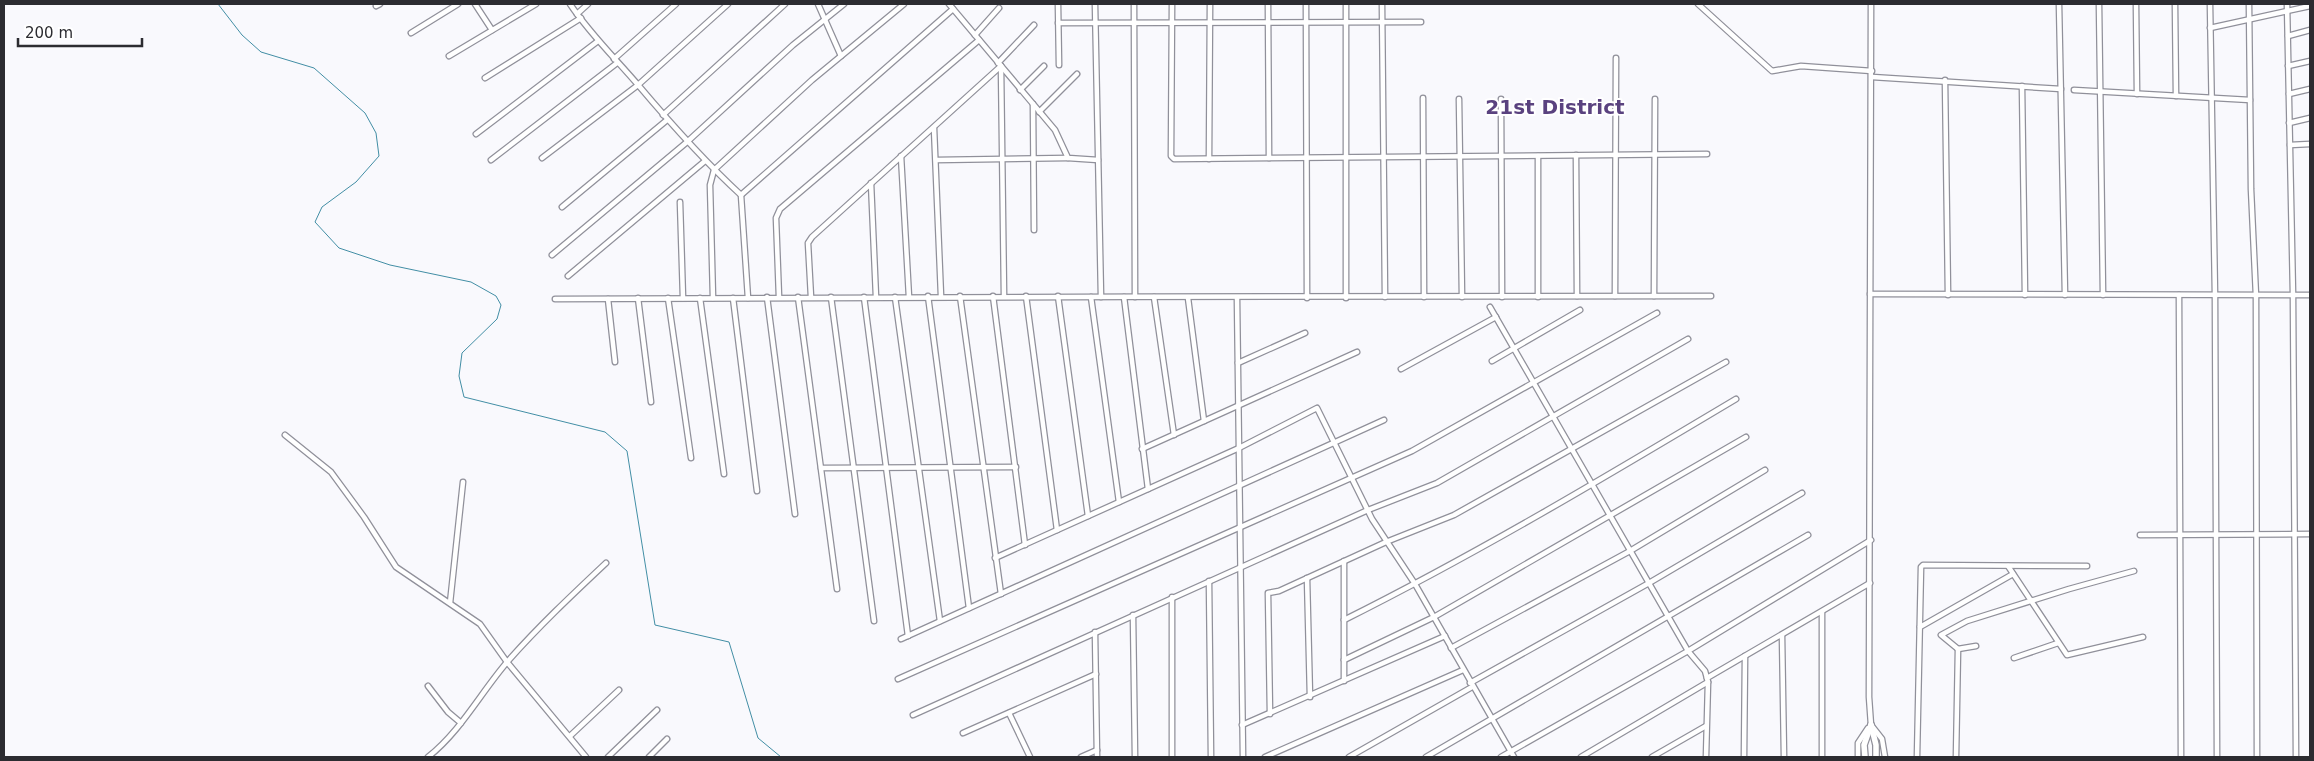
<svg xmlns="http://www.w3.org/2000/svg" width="2314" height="761" font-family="'DejaVu Sans',sans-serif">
	<rect width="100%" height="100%" fill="#f9f9fd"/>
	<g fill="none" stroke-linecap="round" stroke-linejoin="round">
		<!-- stream -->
		<polyline stroke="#428ea5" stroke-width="1" points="218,4 242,35 261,52 314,68 365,113 376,133 379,156 356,182 322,207 315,222 339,248 390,265 471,282 496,296 501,305 497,319 462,353 459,376 464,397 605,432 627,451 655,625 729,642 758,738 781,757"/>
		<!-- street casing -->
		<g stroke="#90909a" stroke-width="7">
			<g id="street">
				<polyline points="475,4 492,30"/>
				<path d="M570,4C590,34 616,59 639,86C672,125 704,161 741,195L748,298"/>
				<polyline points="818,4 841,56"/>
				<polyline points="949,4 1055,130 1068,158 1098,160"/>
				<polyline points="1058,4 1059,65"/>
				<polyline points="1095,4 1101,297"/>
				<polyline points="1134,4 1135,297"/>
				<polyline points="1172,4 1171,156 1174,159 1707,154"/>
				<polyline points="1268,4 1269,158"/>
				<polyline points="1306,4 1307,298"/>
				<polyline points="1346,4 1346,298"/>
				<polyline points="1382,4 1385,297"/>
				<polyline points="1698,4 1772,71 1801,66 1872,71"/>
				<polyline points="1871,4 1869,697 1871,725 1882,739 1885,757"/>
				<polyline points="2059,4 2065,295"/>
				<polyline points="2099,4 2103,295"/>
				<polyline points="2136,4 2137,94"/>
				<polyline points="2175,4 2176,96"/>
				<polyline points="2210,4 2215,296 2217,757"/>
				<polyline points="2249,4 2251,189 2256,296 2257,757"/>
				<polyline points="2287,4 2293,295 2296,757"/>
				<polyline points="376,6 380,4"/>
				<polyline points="577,14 588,4"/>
				<polyline points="1058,23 1421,22"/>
				<polyline points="2210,28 2310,6"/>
				<polyline points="411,33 458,4"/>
				<polyline points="975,35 999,8"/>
				<polyline points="2288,36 2310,30"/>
				<polyline points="449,56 536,4"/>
				<polyline points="614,59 676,4"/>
				<polyline points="998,63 1034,25"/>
				<polyline points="1001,66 1004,296"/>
				<polyline points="2288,66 2310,61"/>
				<polyline points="1872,77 2061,89"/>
				<polyline points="485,78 581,18"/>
				<polyline points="1945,80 1948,295"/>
				<polyline points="2022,86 2025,295"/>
				<polyline points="1020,90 1044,66"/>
				<polyline points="2074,90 2250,100"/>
				<polyline points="2289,94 2310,89"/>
				<polyline points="1423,98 1424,297"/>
				<polyline points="1459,99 1462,297"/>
				<polyline points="1501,99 1502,297"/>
				<polyline points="1033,104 1034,230"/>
				<polyline points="1039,112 1077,74"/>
				<polyline points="663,115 785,4"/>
				<polyline points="2289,123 2310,118"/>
				<polyline points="934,128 941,296"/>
				<polyline points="476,134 598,41"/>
				<polyline points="2290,145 2310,144"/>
				<polyline points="1576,155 1577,296"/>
				<polyline points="901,156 909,297"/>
				<polyline points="542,158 638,85 728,4"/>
				<polyline points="1209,159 1210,4"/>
				<polyline points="491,160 617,63"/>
				<polyline points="936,160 1068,158"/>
				<polyline points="871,183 876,297"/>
				<polyline points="741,195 953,9"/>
				<polyline points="680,202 683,298"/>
				<polyline points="562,207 667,120"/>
				<polyline points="552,255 687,142 793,45 844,4"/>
				<polyline points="568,276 705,161"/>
				<polyline points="1870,294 2310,295"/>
				<polyline points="2179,295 2181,757"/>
				<polyline points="928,296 969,608"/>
				<polyline points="960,296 1001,594"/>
				<polyline points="993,296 1025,545"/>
				<polyline points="1026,296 1057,530"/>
				<polyline points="1058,296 1088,516"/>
				<polyline points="1615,296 1616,58"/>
				<polyline points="1654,296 1655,99"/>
				<polyline points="767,297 795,514"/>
				<polyline points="779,297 776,218 780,209 979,40"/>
				<polyline points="798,297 837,589"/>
				<polyline points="811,297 808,243 812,237 1001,66"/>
				<polyline points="831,297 874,621"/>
				<polyline points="864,297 908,636"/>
				<polyline points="895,297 940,621"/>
				<polyline points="1091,297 1119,502"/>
				<polyline points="1124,297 1148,489"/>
				<polyline points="1154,297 1174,435"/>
				<polyline points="1538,297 1538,156"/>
				<polyline points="638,298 651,402"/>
				<polyline points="668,298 691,458"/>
				<polyline points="700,298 724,474"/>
				<polyline points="713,298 710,185 714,170 812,80 904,4"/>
				<polyline points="733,298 757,491"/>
				<polyline points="1188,298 1204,421"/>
				<polyline points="1237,298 1243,757"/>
				<path d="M555,299C940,295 1326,298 1711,296"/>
				<polyline points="608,299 615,362"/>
				<polyline points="1490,307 1688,651 1705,671 1708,682 1706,757"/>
				<polyline points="1492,361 1580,310"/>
				<polyline points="1238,363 1305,333"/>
				<polyline points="1401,369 1496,317"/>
				<polyline points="285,435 331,472 364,517 396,567 480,624 507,662 586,757"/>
				<polyline points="1142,449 1357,352"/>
				<polyline points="821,468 1016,467"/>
				<polyline points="2140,535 2310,534"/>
				<polyline points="995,558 1239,448 1317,408 1372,519 1415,584 1514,757"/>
				<polyline points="2008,566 2067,655 2143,637"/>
				<polyline points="1307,578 1310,697"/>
				<polyline points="1209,581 1211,757"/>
				<polyline points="1172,597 1172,757"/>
				<polyline points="450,603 463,482"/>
				<polyline points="1822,612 1822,757"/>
				<polyline points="1133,615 1135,757"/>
				<path d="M1344,620C1478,553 1607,476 1736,399"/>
				<polyline points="1920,627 2013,574"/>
				<polyline points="1095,632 1097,757"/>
				<polyline points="1782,635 1784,757"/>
				<polyline points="901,639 1384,420"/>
				<polyline points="1976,646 1958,649 1941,635 1967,621 2069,589 2134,571"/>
				<polyline points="1451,648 1630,551 1765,470"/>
				<polyline points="2014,658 2058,643"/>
				<polyline points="1344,660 1434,617 1746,437"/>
				<polyline points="1707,678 1870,583"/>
				<polyline points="898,679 1412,451 1657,313"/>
				<polyline points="1344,681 1344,561"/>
				<polyline points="1470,683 1649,583 1802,493"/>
				<polyline points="428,686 448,712 461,723"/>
				<polyline points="1009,713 1030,757"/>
				<polyline points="1270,714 1268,593 1279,591 1386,542 1454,515 1726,362"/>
				<polyline points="913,715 1368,510 1437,483 1688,339"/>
				<polyline points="1242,725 1445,636"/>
				<polyline points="963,733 1096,674"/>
				<polyline points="570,736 619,690"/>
				<path d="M428,757C461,731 481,692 508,661C539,626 572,595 606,563"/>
				<polyline points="608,757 657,710"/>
				<polyline points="649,757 667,739"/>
				<polyline points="1081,757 1097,750"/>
				<polyline points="1265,757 1463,670"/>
				<polyline points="1349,757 1472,687"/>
				<polyline points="1426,757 1808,535"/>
				<polyline points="1501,757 1688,651 1871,540"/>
				<polyline points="1581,757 1708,682"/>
				<polyline points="1652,757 1706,726"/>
				<polyline points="1744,757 1745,656"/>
				<polyline points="1858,757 1858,743 1868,728"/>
				<polyline points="1917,757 1921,567 1923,565 2087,566"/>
				<polyline points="1956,757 1958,649"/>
			</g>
		</g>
		<!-- secondary casing -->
		<g stroke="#90909a" stroke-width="8">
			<g id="secondary">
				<polyline points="1871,725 1876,745 1876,757"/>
				<polyline points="1865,757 1864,745 1871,725"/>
			</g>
		</g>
		<!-- street -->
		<use href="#street" stroke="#fff" stroke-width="4.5"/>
		<!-- secondary -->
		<use href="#secondary" stroke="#fff" stroke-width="5.5"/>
	</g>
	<g text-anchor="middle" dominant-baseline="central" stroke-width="4" stroke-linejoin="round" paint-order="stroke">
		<!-- district labels -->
		<g font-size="20" font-weight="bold" fill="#5a427f" stroke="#fff">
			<text x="1555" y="107">21st District</text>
		</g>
	</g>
	<!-- border -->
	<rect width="2314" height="761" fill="none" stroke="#2c2c31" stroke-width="10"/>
	<!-- scale -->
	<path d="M18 38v8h124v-8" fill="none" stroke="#2c2c31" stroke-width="2.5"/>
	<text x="25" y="38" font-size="15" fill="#2c2c31" stroke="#ffffff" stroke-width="4" paint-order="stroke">200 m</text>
</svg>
